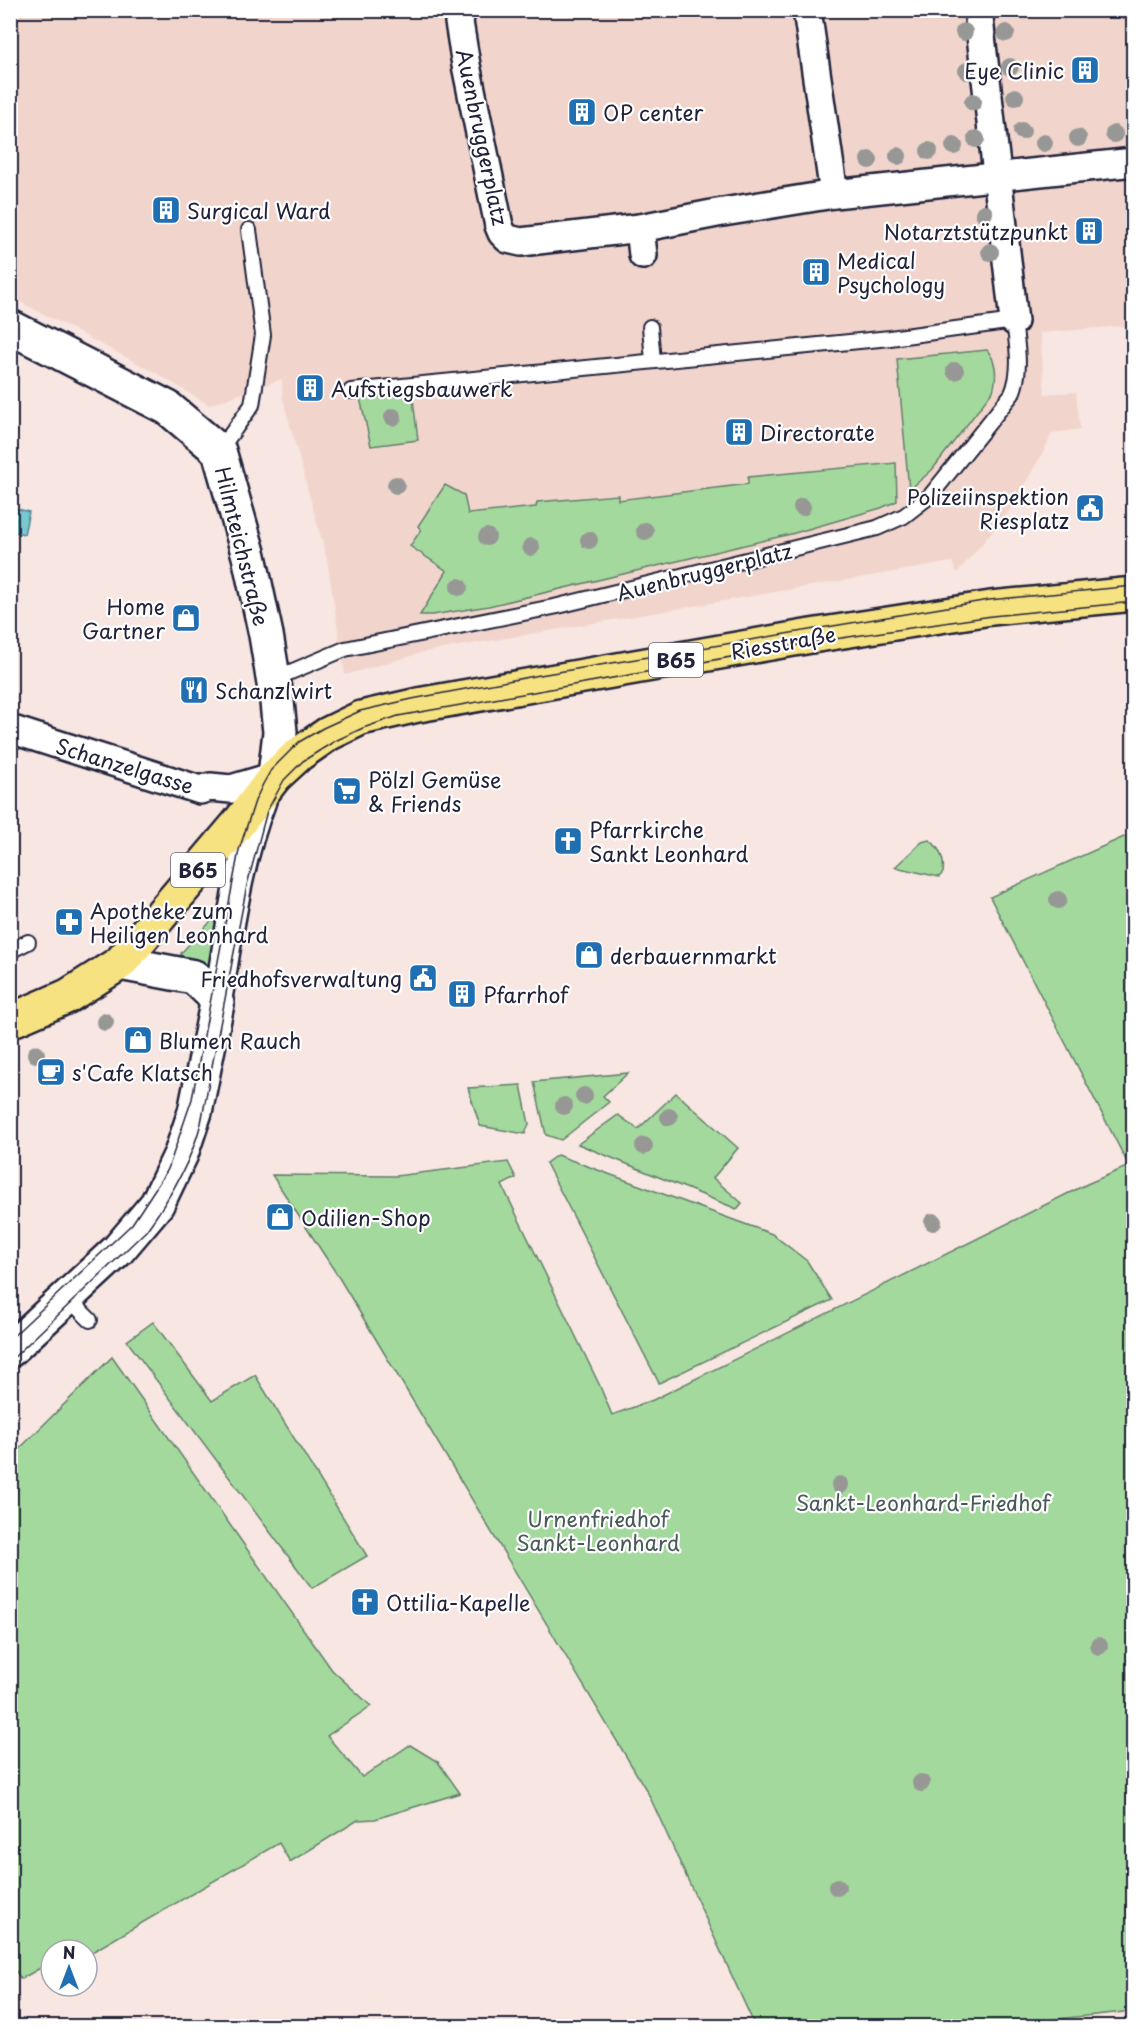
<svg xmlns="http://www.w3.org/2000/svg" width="1144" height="2037" font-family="'Playpen Sans',sans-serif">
	<rect width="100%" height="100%" fill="#f7e6e1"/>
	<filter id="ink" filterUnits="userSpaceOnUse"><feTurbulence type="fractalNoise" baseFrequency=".0167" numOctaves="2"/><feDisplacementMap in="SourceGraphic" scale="12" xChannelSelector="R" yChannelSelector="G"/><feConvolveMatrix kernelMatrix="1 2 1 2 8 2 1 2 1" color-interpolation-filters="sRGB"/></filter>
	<g filter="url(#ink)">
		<!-- built -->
		<polygon fill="#f1d5cc" points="10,11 1133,11 1133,325 1040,333 1045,394 1076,392 1080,429 1052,433 1045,449 1006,516 957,573 952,562 424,652 345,675 327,559 283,399 282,379 209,405 158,374 11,297"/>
		<!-- green -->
		<g fill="#a4d99d" stroke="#637e6c" stroke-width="1.5">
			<path d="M987,350C997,362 997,377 993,391L932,470L909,490L897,359Z"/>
			<polygon points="412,391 418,440 371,446 360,398"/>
			<polygon points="896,463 897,501 881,508 791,534 489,606 432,615 420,615 447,571 410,546 421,530 418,526 445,485 464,495 468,514 536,507 537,502 618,495 618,500 748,484 748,477"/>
			<polygon points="1133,833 1133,2011 989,2026 755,2026 648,1793 338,1276 272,1175 396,1176 508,1162 516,1178 502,1185 599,1384 612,1415 653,1400 1087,1184 1129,1166 990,897"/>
			<path d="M929,840C940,847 945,861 943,873L939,877L895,867L922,842Z"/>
			<polygon points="214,918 218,919 210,964 207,967 181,958 181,953"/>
			<polygon points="628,1073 603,1096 609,1102 561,1140 546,1135 534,1082"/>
			<polygon points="521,1085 529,1124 525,1134 480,1126 468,1088"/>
			<polygon points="676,1093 738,1148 713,1178 742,1203 737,1209 578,1144 618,1115 638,1129"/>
			<polygon points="557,1155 772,1234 807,1261 832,1300 659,1383 546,1163"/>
			<polygon points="153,1322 212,1401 255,1375 367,1556 312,1588 127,1341"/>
			<polygon points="112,1357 332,1670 371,1706 327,1736 362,1777 410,1745 438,1762 460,1793 375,1819 358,1820 290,1862 279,1843 87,1955 87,1950 51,1950 51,1962 21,1979 11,1964 11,1932 17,1928 10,1917 11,1457"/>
		</g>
		<!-- water -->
		<polygon fill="#77c8cf" stroke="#558694" stroke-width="1.5" points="11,507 29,512 24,534 11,531"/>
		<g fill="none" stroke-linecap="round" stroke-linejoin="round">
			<!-- lane casing -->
			<g stroke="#22223b" stroke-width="18">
				<g id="lane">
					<polyline points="650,327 653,361"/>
					<polyline points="219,451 252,405 263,335 249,230"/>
					<path d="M274,679L345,649L558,606L877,528L904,516L931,495L1012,394C1022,370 1017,346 1014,321L890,338L351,391"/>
					<polyline points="10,951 28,942"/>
					<polyline points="67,1297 90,1320"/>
				</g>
			</g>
			<!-- street casing -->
			<g stroke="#22223b" stroke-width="32">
				<g id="street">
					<polyline points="807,10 834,194"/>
					<polyline points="978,10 1014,321"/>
					<polyline points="461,12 459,22 466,65 499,226 502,233 508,239 521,242 640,228"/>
					<polyline points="643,255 640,228 717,213 834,194 1134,162"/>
					<polyline points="10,729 200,790 210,787 231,789 275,776"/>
					<path d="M217,1004C229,936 237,865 262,801"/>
				</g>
			</g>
			<!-- secondary casing -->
			<g stroke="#22223b" stroke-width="38">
				<g id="secondary">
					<polyline points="10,327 168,408 219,451 249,556 266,635 277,702 280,732 275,776"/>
					<polyline points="10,1350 118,1250 157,1204 181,1154 195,1112 217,1004 212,994 194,977 120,963"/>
				</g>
			</g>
			<!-- primary casing -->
			<g stroke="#22223b" stroke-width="38">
				<polyline id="primary" points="10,1021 68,996 120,963 238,824 275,776 299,754 328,734 361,718 418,705 811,636 991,608 1134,594"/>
			</g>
			<!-- lane -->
			<use href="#lane" stroke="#fff" stroke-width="14"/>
			<!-- street -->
			<use href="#street" stroke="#fff" stroke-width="27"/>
			<!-- secondary -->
			<use href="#secondary" stroke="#fff" stroke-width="33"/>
			<!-- primary -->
			<use href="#primary" stroke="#f7e281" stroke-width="33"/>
			<!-- tram -->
			<g stroke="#22223b" stroke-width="1.5">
				<polyline points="10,1339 132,1224 168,1169 192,1099 239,850 255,801 263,784 271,770 299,742 323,728 360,711 412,699 540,675 989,600 1134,586"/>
				<path d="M10,1361L146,1231C170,1198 191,1163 201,1123L247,885L267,811L284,780L303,761L335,741L363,728L398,716L821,641L992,616L1134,602"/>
			</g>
		</g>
		<!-- trees -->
		<g fill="#979896">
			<circle cx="964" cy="32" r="9"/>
			<circle cx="1006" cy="33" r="9"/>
			<circle cx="1010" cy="67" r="9"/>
			<circle cx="967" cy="71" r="9"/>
			<circle cx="1015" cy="97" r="9"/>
			<circle cx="973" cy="102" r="9"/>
			<circle cx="1022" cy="131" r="9"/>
			<circle cx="1114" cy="134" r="9"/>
			<circle cx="1078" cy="138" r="9"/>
			<circle cx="976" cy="139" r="9"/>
			<circle cx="1044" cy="143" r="9"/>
			<circle cx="954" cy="146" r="9"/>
			<circle cx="929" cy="151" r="9"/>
			<circle cx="898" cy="156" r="9"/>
			<circle cx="869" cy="160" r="9"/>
			<circle cx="984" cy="213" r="9"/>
			<circle cx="990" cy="252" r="9"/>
			<circle cx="955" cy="371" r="9"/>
			<circle cx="393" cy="417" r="9"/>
			<circle cx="396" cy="485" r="9"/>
			<circle cx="802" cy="507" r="9"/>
			<circle cx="645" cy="531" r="9"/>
			<circle cx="487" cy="537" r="9"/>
			<circle cx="589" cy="540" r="9"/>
			<circle cx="531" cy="547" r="9"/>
			<circle cx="459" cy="587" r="9"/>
			<circle cx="1058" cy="900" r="9"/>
			<circle cx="105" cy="1022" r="9"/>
			<circle cx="36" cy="1054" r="9"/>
			<circle cx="584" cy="1096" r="9"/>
			<circle cx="564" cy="1106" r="9"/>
			<circle cx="669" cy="1117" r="9"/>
			<circle cx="644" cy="1146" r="9"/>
			<circle cx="933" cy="1222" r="9"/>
			<circle cx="840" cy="1485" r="9"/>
			<circle cx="1099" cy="1646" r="9"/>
			<circle cx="921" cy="1783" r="9"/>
			<circle cx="837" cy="1887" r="9"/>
		</g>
	</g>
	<!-- icons -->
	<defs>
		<g id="building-square" transform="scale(1.5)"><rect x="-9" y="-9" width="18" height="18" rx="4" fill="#1f6fb2" stroke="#fff"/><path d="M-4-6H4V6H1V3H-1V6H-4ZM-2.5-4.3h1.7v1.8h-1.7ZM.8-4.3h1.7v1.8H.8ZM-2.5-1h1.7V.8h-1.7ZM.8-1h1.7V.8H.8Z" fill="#fff"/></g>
		<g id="civic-square" transform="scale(1.5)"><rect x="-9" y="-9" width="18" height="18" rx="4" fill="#1f6fb2" stroke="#fff"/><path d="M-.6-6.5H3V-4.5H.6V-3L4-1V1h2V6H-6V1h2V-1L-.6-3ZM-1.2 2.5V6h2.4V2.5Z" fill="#fff"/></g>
		<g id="shop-square" transform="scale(1.5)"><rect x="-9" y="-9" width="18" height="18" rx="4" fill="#1f6fb2" stroke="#fff"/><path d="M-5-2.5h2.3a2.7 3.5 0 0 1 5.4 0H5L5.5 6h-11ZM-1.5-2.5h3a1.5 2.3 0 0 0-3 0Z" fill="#fff"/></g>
		<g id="restaurant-square" transform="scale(1.5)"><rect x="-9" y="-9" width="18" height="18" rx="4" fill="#1f6fb2" stroke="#fff"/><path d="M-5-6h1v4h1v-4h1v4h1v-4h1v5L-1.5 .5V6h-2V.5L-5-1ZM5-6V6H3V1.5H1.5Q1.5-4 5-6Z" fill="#fff"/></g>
		<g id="supermarket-square" transform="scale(1.5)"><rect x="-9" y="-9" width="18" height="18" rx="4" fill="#1f6fb2" stroke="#fff"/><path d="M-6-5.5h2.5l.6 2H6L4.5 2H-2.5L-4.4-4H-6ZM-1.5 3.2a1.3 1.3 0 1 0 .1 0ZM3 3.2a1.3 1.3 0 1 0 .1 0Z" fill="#fff"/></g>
		<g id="church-square" transform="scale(1.5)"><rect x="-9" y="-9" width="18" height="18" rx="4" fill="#1f6fb2" stroke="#fff"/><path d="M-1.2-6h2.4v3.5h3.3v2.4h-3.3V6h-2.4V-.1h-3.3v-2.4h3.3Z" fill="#fff"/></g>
		<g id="pharmacy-square" transform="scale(1.5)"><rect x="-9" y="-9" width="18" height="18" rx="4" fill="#1f6fb2" stroke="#fff"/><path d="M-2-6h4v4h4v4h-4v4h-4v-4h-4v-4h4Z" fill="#fff"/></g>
		<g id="cafe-square" transform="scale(1.5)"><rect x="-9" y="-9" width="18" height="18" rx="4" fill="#1f6fb2" stroke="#fff"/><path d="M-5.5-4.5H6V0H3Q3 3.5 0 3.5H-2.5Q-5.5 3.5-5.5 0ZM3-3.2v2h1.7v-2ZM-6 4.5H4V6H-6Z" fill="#fff"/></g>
	</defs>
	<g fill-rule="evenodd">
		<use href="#building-square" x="1085" y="70"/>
		<use href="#building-square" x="582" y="112"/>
		<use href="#building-square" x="166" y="210"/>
		<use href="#building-square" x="1089" y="231"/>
		<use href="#building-square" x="816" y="272"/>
		<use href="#building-square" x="310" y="388"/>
		<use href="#building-square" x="739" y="432"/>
		<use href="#civic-square" x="1090" y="508"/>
		<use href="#shop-square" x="186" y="618"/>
		<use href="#restaurant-square" x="194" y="690"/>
		<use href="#supermarket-square" x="347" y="791"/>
		<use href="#church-square" x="568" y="841"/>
		<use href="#pharmacy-square" x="69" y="922"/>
		<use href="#shop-square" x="589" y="955"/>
		<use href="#civic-square" x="423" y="978"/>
		<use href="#building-square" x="462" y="994"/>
		<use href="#shop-square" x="138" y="1040"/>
		<use href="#cafe-square" x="51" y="1072"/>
		<use href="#shop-square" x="280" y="1217"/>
		<use href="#church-square" x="365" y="1602"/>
	</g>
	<g text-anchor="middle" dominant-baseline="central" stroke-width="4.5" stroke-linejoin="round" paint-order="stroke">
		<!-- shield labels -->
		<g fill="#fff" stroke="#646476" stroke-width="1.5">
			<rect x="649" y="643" width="54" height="34" rx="4.5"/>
			<rect x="171" y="853" width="54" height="34" rx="4.5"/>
		</g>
		<g font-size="20" font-weight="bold" fill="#22223b">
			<text x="676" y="660">B65</text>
			<text x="198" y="870">B65</text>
		</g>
		<!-- poi labels -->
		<g font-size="21" fill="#22223b" stroke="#fff" text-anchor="start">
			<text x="1064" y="70" text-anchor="end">Eye Clinic</text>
			<text x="603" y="112">OP center</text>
			<text x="187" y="210">Surgical Ward</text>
			<text x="1068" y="231" text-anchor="end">Notarztstützpunkt</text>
			<text x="837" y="260">Medical<tspan x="837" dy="24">Psychology</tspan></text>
			<text x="331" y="388">Aufstiegsbauwerk</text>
			<text x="760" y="432">Directorate</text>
			<text x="1069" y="496" text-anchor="end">Polizeiinspektion<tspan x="1069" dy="24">Riesplatz</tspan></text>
			<text x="165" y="606" text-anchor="end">Home<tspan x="165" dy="24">Gartner</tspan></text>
			<text x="215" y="690">Schanzlwirt</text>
			<text x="368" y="779">Pölzl Gemüse<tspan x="368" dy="24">&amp; Friends</tspan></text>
			<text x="589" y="829">Pfarrkirche<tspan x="589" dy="24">Sankt Leonhard</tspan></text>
			<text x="90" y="910">Apotheke zum<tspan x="90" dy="24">Heiligen Leonhard</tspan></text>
			<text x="610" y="955">derbauernmarkt</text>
			<text x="402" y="978" text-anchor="end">Friedhofsverwaltung</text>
			<text x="483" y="994">Pfarrhof</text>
			<text x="159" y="1040">Blumen Rauch</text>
			<text x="72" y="1072">s'Cafe Klatsch</text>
			<text x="301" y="1217">Odilien-Shop</text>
			<text x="386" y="1602">Ottilia-Kapelle</text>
		</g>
		<!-- street labels -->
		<g font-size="21" fill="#22223b" stroke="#fff">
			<text transform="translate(483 137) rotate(78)">Auenbruggerplatz</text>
			<text transform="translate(243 546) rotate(76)">Hilmteichstraße</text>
			<text transform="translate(704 571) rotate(-14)">Auenbruggerplatz</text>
			<text transform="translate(783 642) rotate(-10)">Riesstraße</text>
			<text transform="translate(125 765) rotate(17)">Schanzelgasse</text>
		</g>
		<!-- park labels -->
		<g font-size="21" fill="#495958" stroke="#fff">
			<text x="923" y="1502">Sankt-Leonhard-Friedhof</text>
			<text x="598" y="1518">Urnenfriedhof<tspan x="598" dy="24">Sankt-Leonhard</tspan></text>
		</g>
	</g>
	<!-- margin -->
	<rect width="1144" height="2037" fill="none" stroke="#fff" stroke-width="36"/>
	<rect x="18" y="18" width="1108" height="2001" fill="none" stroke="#22223b" stroke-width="2" filter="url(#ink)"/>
	<!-- north arrow -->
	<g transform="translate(69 1968)"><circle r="28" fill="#ffffff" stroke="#a7a7b1" stroke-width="1.5"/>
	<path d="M0-4.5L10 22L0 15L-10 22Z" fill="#1f6fb2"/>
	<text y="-9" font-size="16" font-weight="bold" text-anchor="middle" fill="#22223b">N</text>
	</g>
</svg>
